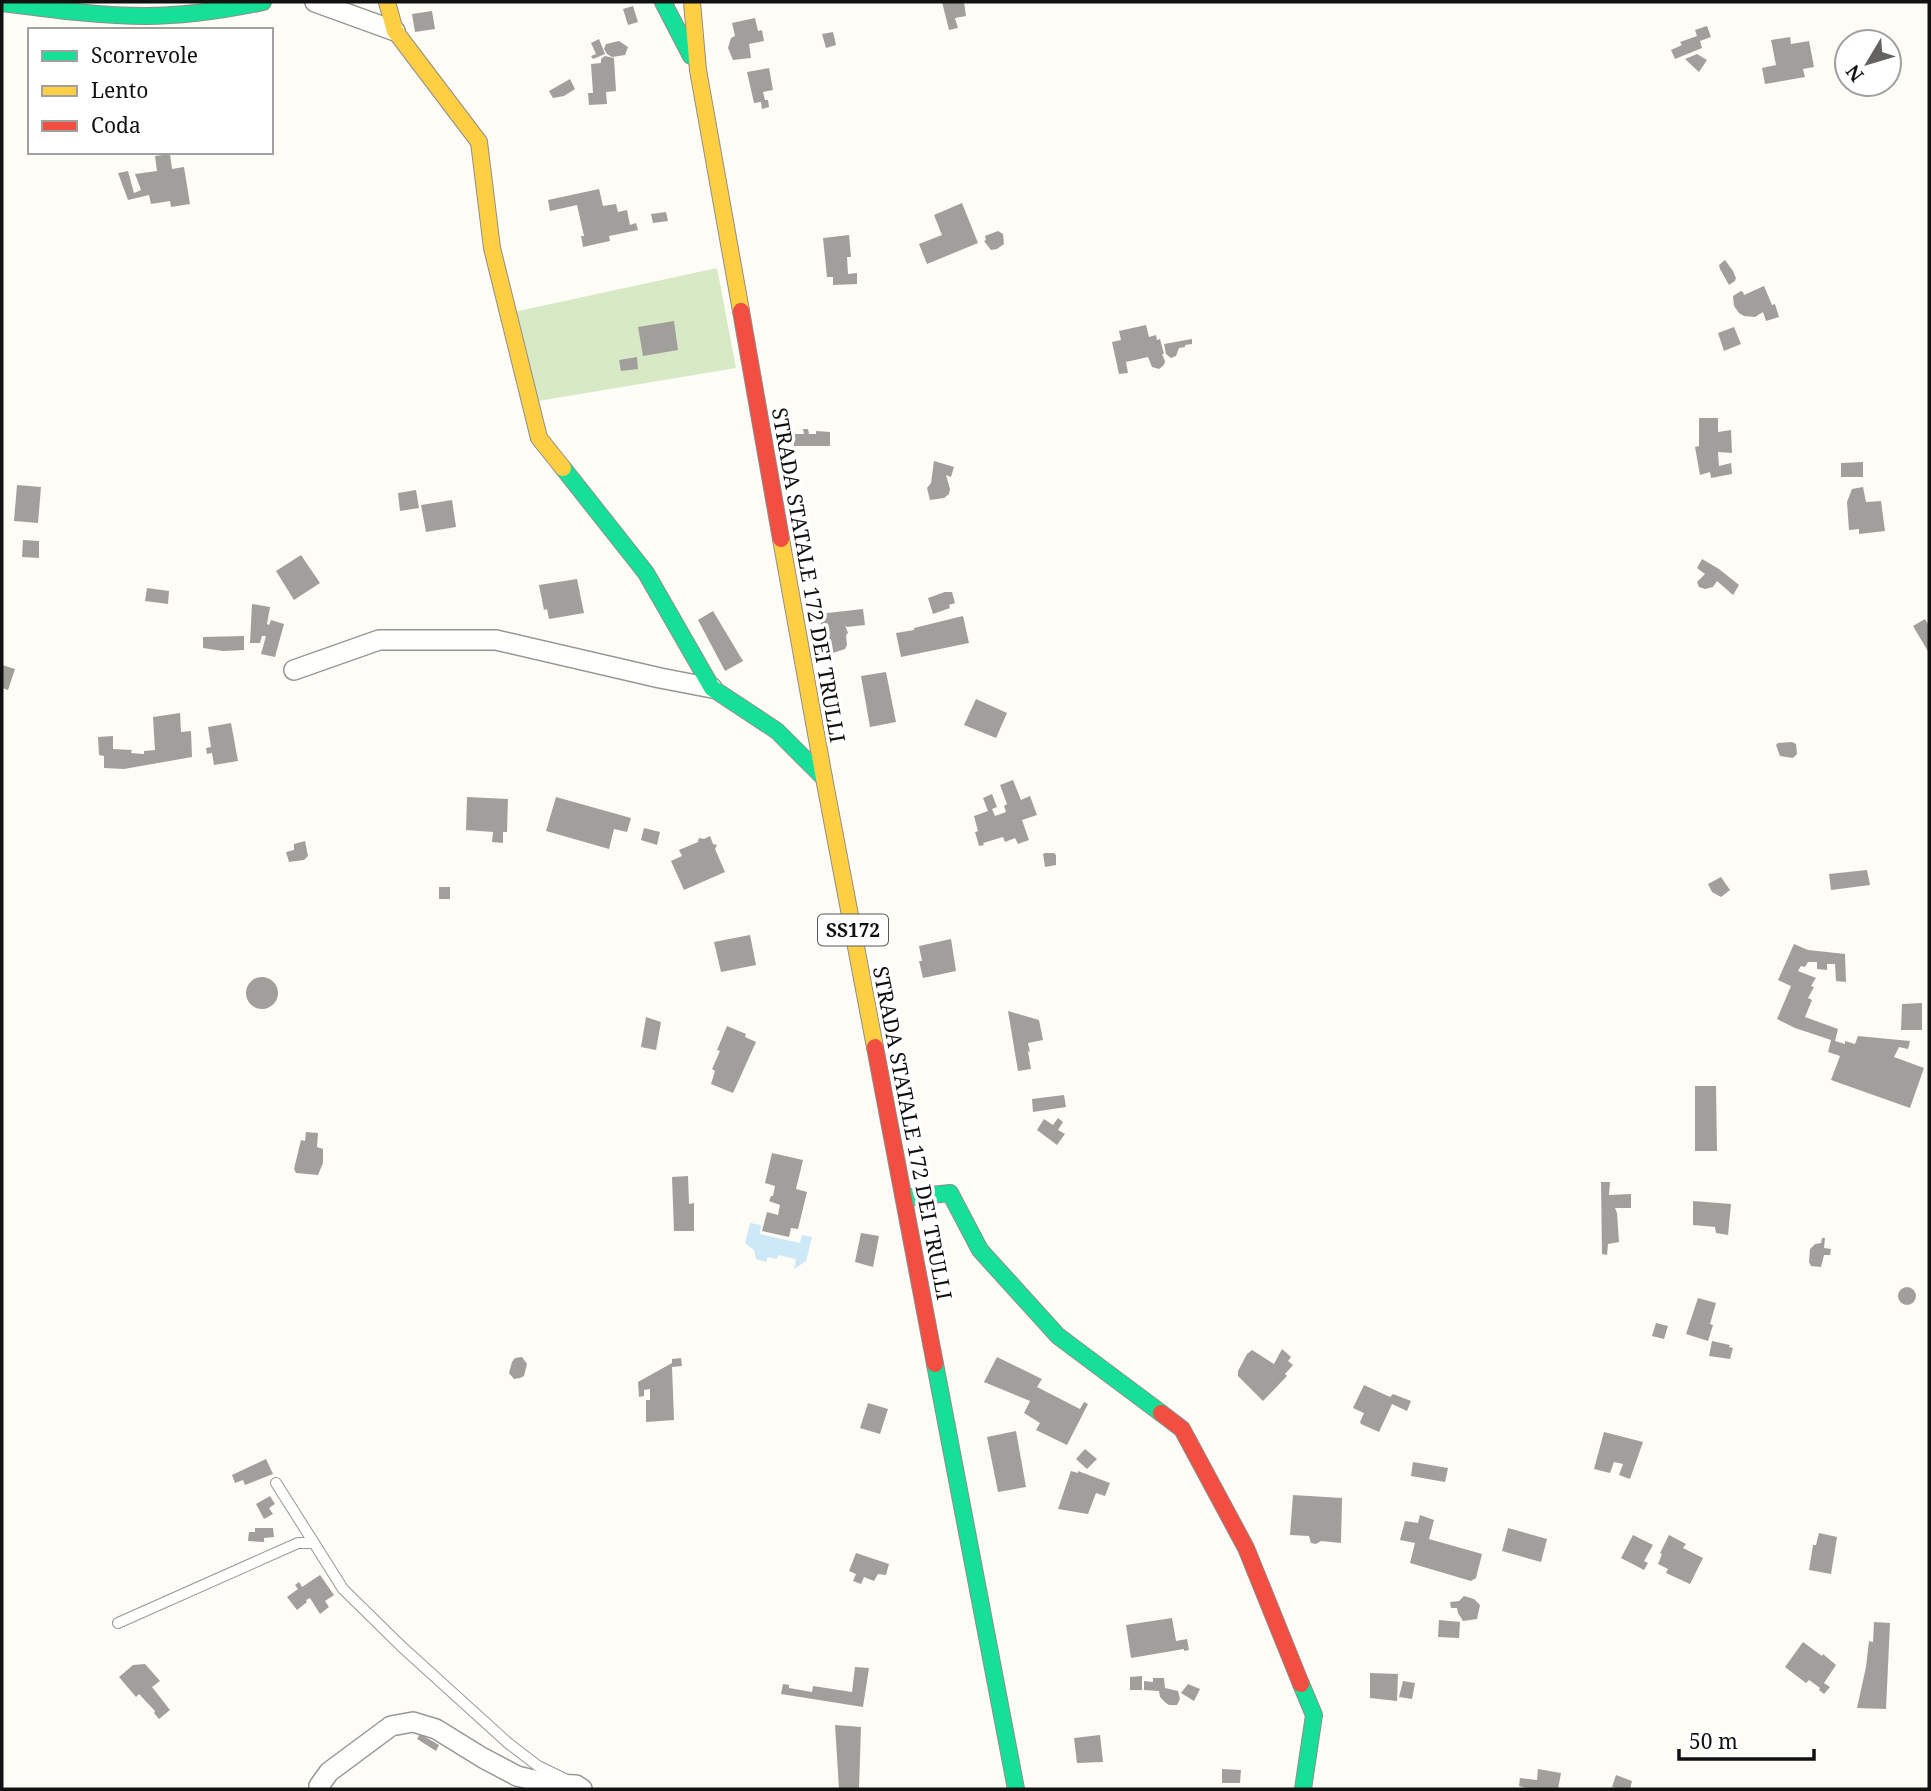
<svg xmlns="http://www.w3.org/2000/svg" width="1931" height="1791" font-family="'Noto Serif',serif">
	<rect width="100%" height="100%" fill="#fdfcf7"/>
	<!-- forest -->
	<polygon fill="#d8eac5" points="717,268 736,368 526,403 504,314"/>
	<!-- water -->
	<polygon fill="#cde8f7" points="750,1223 761,1225 760,1234 800,1243 802,1235 812,1237 806,1261 794,1269 796,1259 778,1255 777,1259 768,1257 766,1262 756,1259 754,1250 745,1243"/>
	<!-- building -->
	<g fill="#a19f9c">
		<polygon points="942,2 964,2 966,16 955,18 958,28 949,30"/>
		<polygon points="633,6 638,22 628,25 623,9"/>
		<polygon points="432,11 435,29 415,32 412,14"/>
		<polygon points="755,18 758,31 762,30 764,41 749,44 751,58 733,60 728,48 731,38 735,36 732,23"/>
		<polygon points="1707,26 1711,37 1700,41 1702,48 1675,59 1671,50 1682,45 1680,42 1697,36 1695,30"/>
		<polygon points="833,32 836,45 826,48 822,34"/>
		<polygon points="1790,37 1791,44 1809,41 1814,67 1803,69 1805,77 1765,84 1762,68 1776,65 1771,40"/>
		<polygon points="599,39 605,54 593,59 591,56 596,54 591,43"/>
		<polygon points="619,41 628,47 625,55 612,57 607,54 604,49 606,44"/>
		<polygon points="1697,54 1707,60 1699,72 1685,59"/>
		<polygon points="605,56 614,58 616,91 606,92 607,104 589,105 588,93 593,93 591,64 601,63 601,59"/>
		<polygon points="769,68 773,90 763,92 765,100 768,100 769,107 762,109 761,102 754,103 747,72"/>
		<polygon points="570,79 575,89 564,96 553,98 549,91"/>
		<polygon points="170,154 172,169 184,167 190,204 171,207 170,201 151,204 149,195 128,200 118,173 128,171 134,193 141,190 135,174 157,171 155,156"/>
		<polygon points="599,189 603,206 616,204 618,212 627,210 630,225 636,223 638,230 609,236 610,241 583,247 581,236 584,236 577,205 550,211 548,200"/>
		<polygon points="962,203 978,243 927,264 919,244 942,235 934,215"/>
		<polygon points="666,212 668,221 653,223 651,214"/>
		<polygon points="998,231 1003,234 1004,244 997,249 991,250 984,241 986,240 985,236"/>
		<polygon points="849,235 851,257 847,257 848,274 857,273 857,284 833,285 833,277 827,277 823,238"/>
		<polygon points="1725,260 1733,271 1736,278 1735,281 1729,285 1720,269 1719,265"/>
		<polygon points="1764,286 1772,305 1775,304 1779,317 1766,321 1763,312 1755,317 1744,316 1739,313 1734,306 1733,296 1741,291 1743,292 1744,295"/>
		<polygon points="674,321 678,350 643,356 638,327"/>
		<polygon points="1146,325 1149,337 1156,335 1157,340 1160,339 1164,354 1162,354 1165,361 1164,365 1159,369 1152,367 1148,357 1126,362 1128,373 1119,374 1112,342 1121,340 1119,331"/>
		<polygon points="1734,327 1741,344 1724,351 1718,333"/>
		<polygon points="1192,339 1192,344 1185,345 1185,347 1179,348 1176,356 1171,358 1166,354 1164,344"/>
		<polygon points="637,357 638,369 621,371 619,360"/>
		<polygon points="1699,418 1718,418 1718,432 1731,430 1732,453 1718,452 1719,466 1731,463 1732,474 1711,478 1710,472 1700,475 1695,447 1699,446"/>
		<polygon points="803,429 808,429 809,434 816,434 816,431 830,432 830,446 794,446 794,434 804,434"/>
		<polygon points="934,461 954,467 951,477 946,475 950,489 949,494 944,498 930,500 927,488 931,483"/>
		<polygon points="1863,462 1863,477 1841,477 1841,463"/>
		<polygon points="17,485 41,487 38,523 14,521"/>
		<polygon points="1863,487 1866,502 1881,501 1885,531 1859,534 1859,529 1849,530 1847,502 1852,489"/>
		<polygon points="416,490 419,508 400,511 398,493"/>
		<polygon points="452,500 456,527 426,532 421,505"/>
		<polygon points="23,540 39,541 39,558 22,557"/>
		<polygon points="301,555 320,583 294,600 276,571"/>
		<polygon points="1702,559 1719,569 1739,585 1733,595 1717,581 1713,587 1705,589 1699,587 1697,582 1705,574 1697,568"/>
		<polygon points="577,579 584,613 549,619 547,609 544,610 539,585"/>
		<polygon points="147,588 169,591 168,604 145,601"/>
		<polygon points="945,592 952,592 955,603 949,605 950,608 933,614 928,598"/>
		<polygon points="252,604 270,607 267,624 269,625 271,620 284,624 275,657 261,654 266,636 262,636 260,643 250,643"/>
		<polygon points="863,609 865,625 847,627 845,625 848,633 846,635 847,645 845,649 833,653 827,652 824,645 828,637 827,629 822,630 819,614"/>
		<polygon points="713,611 743,661 725,671 698,620"/>
		<polygon points="963,616 969,643 901,657 896,633 914,630 914,628"/>
		<polygon points="1925,619 1929,626 1929,653 1913,626"/>
		<polygon points="244,636 244,650 223,651 203,648 203,637"/>
		<polygon points="2,665 15,669 8,690 2,688"/>
		<polygon points="886,672 896,722 870,727 861,676"/>
		<polygon points="976,699 1007,713 996,738 964,725"/>
		<polygon points="180,713 181,732 191,731 192,757 124,769 104,768 104,756 99,755 98,737 113,736 113,749 132,750 131,753 144,754 144,751 155,750 153,717"/>
		<polygon points="231,723 238,761 214,765 212,753 207,754 206,748 211,747 208,727"/>
		<polygon points="1792,742 1796,744 1797,754 1793,758 1780,756 1776,745 1778,743"/>
		<polygon points="1013,780 1021,800 1030,796 1037,815 1022,820 1029,840 1018,844 1015,838 1005,842 1003,837 983,843 984,845 979,846 975,832 978,831 974,816 988,811 983,798 992,794 997,807 992,809 995,816 1006,812 1004,806 1007,804 1000,785"/>
		<polygon points="467,797 508,799 507,832 503,832 503,843 492,842 493,832 466,830"/>
		<polygon points="556,797 631,818 627,832 614,829 609,849 546,831"/>
		<polygon points="644,828 660,832 657,845 641,840"/>
		<polygon points="710,836 713,844 717,845 715,849 725,872 684,890 671,861 682,856 679,850 698,842 699,838 704,839"/>
		<polygon points="305,841 308,856 304,860 289,862 286,852 294,850 294,844"/>
		<polygon points="1045,853 1054,853 1056,855 1056,865 1045,867 1043,854"/>
		<polygon points="1867,870 1870,885 1831,890 1829,874"/>
		<polygon points="1721,877 1730,890 1721,897 1712,892 1708,884"/>
		<rect x="439" y="887" width="11" height="12"/>
		<polygon points="750,935 756,965 721,972 714,942"/>
		<polygon points="951,939 956,971 923,978 919,961 922,961 919,946"/>
		<polygon points="1794,944 1808,950 1845,954 1846,982 1836,981 1835,964 1827,964 1827,970 1817,969 1817,962 1808,962 1805,967 1801,966 1798,971 1816,978 1811,986 1814,987 1808,998 1812,1000 1805,1017 1838,1029 1835,1041 1845,1044 1845,1041 1855,1044 1858,1036 1910,1041 1908,1049 1899,1047 1894,1057 1924,1068 1910,1108 1831,1080 1840,1056 1828,1052 1831,1040 1795,1028 1777,1019 1791,986 1778,980"/>
		<circle cx="262" cy="993" r="16"/>
		<polygon points="1922,1003 1922,1030 1901,1030 1902,1004"/>
		<polygon points="1008,1011 1039,1020 1043,1040 1028,1043 1030,1052 1028,1051 1031,1069 1018,1071"/>
		<polygon points="646,1017 661,1022 656,1050 641,1047"/>
		<polygon points="727,1026 746,1034 745,1037 756,1042 733,1093 711,1084 715,1071 712,1069 720,1051 717,1050"/>
		<polygon points="1695,1086 1716,1086 1717,1151 1695,1151"/>
		<polygon points="1064,1095 1066,1107 1033,1112 1032,1099"/>
		<polygon points="1058,1118 1063,1122 1058,1130 1065,1134 1057,1145 1037,1130 1044,1119 1053,1125"/>
		<polygon points="306,1132 318,1133 317,1147 323,1149 323,1163 318,1175 296,1173 294,1169 301,1140 305,1141"/>
		<polygon points="772,1153 803,1160 796,1189 807,1192 798,1229 791,1228 789,1237 762,1231 767,1212 778,1215 780,1205 769,1201 771,1196 773,1196 775,1186 765,1183"/>
		<polygon points="688,1176 689,1204 694,1203 694,1231 674,1231 672,1177"/>
		<polygon points="1601,1182 1610,1182 1609,1195 1631,1194 1631,1208 1615,1208 1617,1213 1619,1242 1608,1244 1607,1255 1602,1254"/>
		<polygon points="1693,1201 1731,1204 1728,1235 1716,1233 1715,1227 1693,1225"/>
		<polygon points="861,1233 879,1236 873,1267 855,1262"/>
		<polygon points="1822,1238 1825,1238 1824,1248 1831,1249 1830,1255 1824,1255 1821,1267 1811,1266 1809,1262 1810,1249 1815,1244 1821,1243"/>
		<circle cx="1907" cy="1296" r="9"/>
		<polygon points="1698,1298 1716,1303 1710,1324 1713,1325 1708,1341 1686,1334"/>
		<polygon points="1656,1323 1668,1326 1664,1339 1652,1336"/>
		<polygon points="1712,1341 1730,1345 1729,1347 1733,1348 1730,1359 1709,1356"/>
		<polygon points="1282,1349 1291,1357 1288,1361 1293,1365 1285,1374 1287,1376 1263,1401 1238,1376 1238,1371 1247,1354 1252,1350 1274,1364"/>
		<polygon points="522,1357 527,1364 524,1376 520,1378 514,1379 509,1373 512,1362 515,1358"/>
		<polygon points="997,1357 1042,1379 1037,1387 1080,1409 1084,1402 1088,1404 1067,1445 1036,1430 1040,1423 1024,1413 1030,1401 984,1382"/>
		<polygon points="681,1358 682,1366 672,1367 674,1420 646,1422 646,1400 650,1400 650,1389 644,1390 644,1396 639,1397 638,1382 672,1363 672,1359"/>
		<polygon points="1364,1385 1390,1397 1393,1394 1411,1401 1407,1411 1392,1404 1379,1432 1361,1424 1360,1422 1364,1413 1353,1408"/>
		<polygon points="868,1403 888,1409 880,1434 860,1428"/>
		<polygon points="1016,1431 1026,1487 998,1492 987,1437"/>
		<polygon points="1604,1432 1643,1442 1630,1479 1619,1475 1623,1464 1614,1462 1610,1473 1594,1469"/>
		<polygon points="1085,1449 1097,1459 1087,1469 1076,1459"/>
		<polygon points="266,1459 273,1474 245,1485 243,1480 235,1483 232,1475"/>
		<polygon points="1413,1462 1448,1468 1445,1482 1411,1476"/>
		<polygon points="1071,1471 1078,1473 1078,1471 1110,1483 1105,1496 1096,1493 1088,1514 1058,1509"/>
		<polygon points="1293,1495 1342,1498 1341,1543 1321,1541 1316,1544 1311,1543 1309,1536 1290,1535"/>
		<polygon points="270,1496 275,1504 269,1508 273,1514 264,1519 256,1504"/>
		<polygon points="1420,1515 1434,1520 1429,1539 1482,1554 1476,1578 1471,1581 1410,1563 1415,1543 1400,1540 1405,1521 1418,1523"/>
		<polygon points="255,1528 273,1528 274,1537 264,1538 264,1542 248,1541 249,1532 255,1532"/>
		<polygon points="1508,1528 1547,1539 1541,1562 1502,1551"/>
		<polygon points="1819,1533 1837,1537 1831,1574 1809,1570 1813,1545 1816,1545"/>
		<polygon points="1633,1535 1653,1545 1644,1561 1648,1563 1644,1570 1621,1558"/>
		<polygon points="1669,1535 1686,1544 1683,1548 1703,1558 1690,1584 1666,1573 1668,1569 1658,1564 1662,1554 1660,1553"/>
		<polygon points="856,1553 889,1564 886,1575 878,1574 874,1581 864,1577 861,1584 853,1581 856,1574 849,1571"/>
		<polygon points="320,1575 334,1595 325,1601 329,1607 320,1614 310,1598 306,1600 307,1602 297,1610 287,1597 298,1589 295,1585 299,1582 302,1587"/>
		<polygon points="1464,1596 1474,1599 1480,1605 1477,1619 1463,1621 1458,1613 1457,1608 1451,1608 1450,1602 1459,1601"/>
		<polygon points="1172,1618 1176,1641 1187,1639 1189,1650 1184,1651 1184,1649 1131,1658 1126,1625"/>
		<polygon points="1439,1620 1460,1622 1459,1638 1438,1637"/>
		<polygon points="1874,1622 1890,1623 1886,1709 1857,1708 1866,1667 1869,1641 1873,1642"/>
		<polygon points="1803,1642 1822,1656 1823,1654 1836,1665 1824,1683 1830,1687 1824,1694 1819,1690 1820,1688 1809,1680 1806,1683 1785,1667"/>
		<polygon points="145,1664 160,1681 152,1687 170,1710 159,1719 154,1713 155,1711 139,1694 136,1697 119,1677 133,1665"/>
		<polygon points="855,1667 869,1668 863,1707 781,1694 783,1684 789,1685 789,1688 812,1692 813,1686 852,1692"/>
		<polygon points="1370,1673 1398,1674 1397,1701 1370,1698"/>
		<polygon points="1142,1676 1142,1690 1130,1690 1130,1677"/>
		<polygon points="1153,1678 1164,1678 1165,1688 1178,1691 1180,1699 1177,1705 1169,1705 1166,1703 1160,1697 1159,1691 1144,1690 1144,1681 1153,1682"/>
		<polygon points="1403,1681 1415,1683 1412,1699 1399,1697"/>
		<polygon points="1188,1684 1200,1689 1194,1701 1181,1693"/>
		<polygon points="835,1725 861,1727 859,1789 839,1789"/>
		<polygon points="420,1734 439,1745 436,1751 417,1739"/>
		<polygon points="1100,1735 1103,1762 1077,1763 1074,1738"/>
		<polygon points="1222,1769 1241,1770 1240,1783 1222,1783"/>
		<polygon points="1538,1769 1561,1773 1558,1789 1530,1789 1519,1786 1520,1778 1537,1780"/>
		<polygon points="1616,1775 1632,1781 1630,1789 1619,1789 1612,1787"/>
	</g>
	<g fill="none" stroke-linecap="round" stroke-linejoin="round">
		<!-- lane casing -->
		<g stroke="#979795" stroke-width="12">
			<g id="lane">
				<polyline points="276,1483 314,1543"/>
				<polyline points="118,1623 298,1543 314,1543 343,1589 401,1646 508,1743 538,1766 567,1780"/>
			</g>
		</g>
		<!-- street casing -->
		<g stroke="#979795" stroke-width="22">
			<g id="street">
				<polyline points="315,2 395,31"/>
				<polyline points="294,670 379,640 496,640 660,678 712,688"/>
				<polyline points="320,1789 319,1786 329,1772 391,1726 413,1722 436,1729 483,1758 517,1776 550,1784 576,1785 582,1789"/>
			</g>
		</g>
		<!-- fast casing -->
		<g stroke="#8e8d8b" stroke-width="18">
			<g id="fast">
				<polyline points="663,2 691,56"/>
				<path d="M2,3C50,9 98,16 146,16C185,16 225,10 263,2"/>
				<polyline points="563,468 646,573 712,688 777,731 824,778"/>
				<polyline points="904,1198 950,1193 980,1250 1058,1336 1161,1413"/>
				<polyline points="935,1364 1016,1789"/>
				<polyline points="1301,1684 1314,1715 1303,1789"/>
			</g>
		</g>
		<!-- slow casing -->
		<g stroke="#8e8d8b" stroke-width="18">
			<g id="slow">
				<polyline points="387,2 395,31 479,142 492,248 539,438 563,468"/>
				<polyline points="692,2 698,70 741,311"/>
				<polyline points="781,539 824,778 875,1047"/>
			</g>
		</g>
		<!-- jam casing -->
		<g stroke="#8e8d8b" stroke-width="18">
			<g id="jam">
				<polyline points="741,311 781,539"/>
				<polyline points="875,1047 935,1364"/>
				<polyline points="1161,1413 1182,1429 1246,1548 1301,1684"/>
			</g>
		</g>
		<!-- lane -->
		<use href="#lane" stroke="#fffffe" stroke-width="10"/>
		<!-- street -->
		<use href="#street" stroke="#fffffe" stroke-width="19"/>
		<!-- fast -->
		<use href="#fast" stroke="#16e098" stroke-width="16"/>
		<!-- slow -->
		<use href="#slow" stroke="#ffcf43" stroke-width="16"/>
		<!-- jam -->
		<use href="#jam" stroke="#f24e42" stroke-width="16"/>
	</g>
	<g text-anchor="middle" dominant-baseline="central" stroke-width="7" stroke-linejoin="round" paint-order="stroke">
		<!-- shield labels -->
		<rect fill="#fff" stroke="#585858" stroke-width="2" x="818" y="914.5" width="70" height="31" rx="5"/>
		<g font-size="19" font-weight="bold" fill="#111">
			<text x="853" y="930">SS172</text>
		</g>
		<!-- street labels -->
		<g font-size="21" fill="#111" stroke="#fff">
			<text transform="translate(809 575) rotate(80)">STRADA STATALE 172 DEI TRULLI</text>
			<text transform="translate(913 1133) rotate(79)">STRADA STATALE 172 DEI TRULLI</text>
		</g>
	</g>
	<!-- border -->
	<rect width="1931" height="1791" fill="none" stroke="#111111" stroke-width="7"/>
	<!-- legend -->
	<rect x="28" y="28" width="245" height="126" fill="#ffffff" stroke="#a0a0a0" stroke-width="2"/>
	<rect x="42" y="51" width="35" height="10" fill="#16e098" stroke="#a0a0a0" stroke-width="2"/>
	<text x="91" y="63" font-size="21" fill="#111111">Scorrevole</text>
	<rect x="42" y="86" width="35" height="10" fill="#ffcf43" stroke="#a0a0a0" stroke-width="2"/>
	<text x="91" y="98" font-size="21" fill="#111111">Lento</text>
	<rect x="42" y="121" width="35" height="10" fill="#f24e42" stroke="#a0a0a0" stroke-width="2"/>
	<text x="91" y="133" font-size="21" fill="#111111">Coda</text>
	<!-- north arrow -->
	<g transform="translate(1868 63) rotate(232)"><circle r="33" fill="#ffffff" stroke="#a0a0a0" stroke-width="2"/>
	<path d="M0-5L12 26L0 18L-12 26Z" fill="#646362"/>
	<text y="-10" font-size="19" font-weight="bold" text-anchor="middle" fill="#111111">N</text>
	</g>
	<!-- scale -->
	<path d="M1679 1749v10h135v-10" fill="none" stroke="#111111" stroke-width="3.5"/>
	<text x="1689" y="1749" font-size="21" fill="#111111" stroke="#ffffff" stroke-width="5" paint-order="stroke">50 m</text>
</svg>
